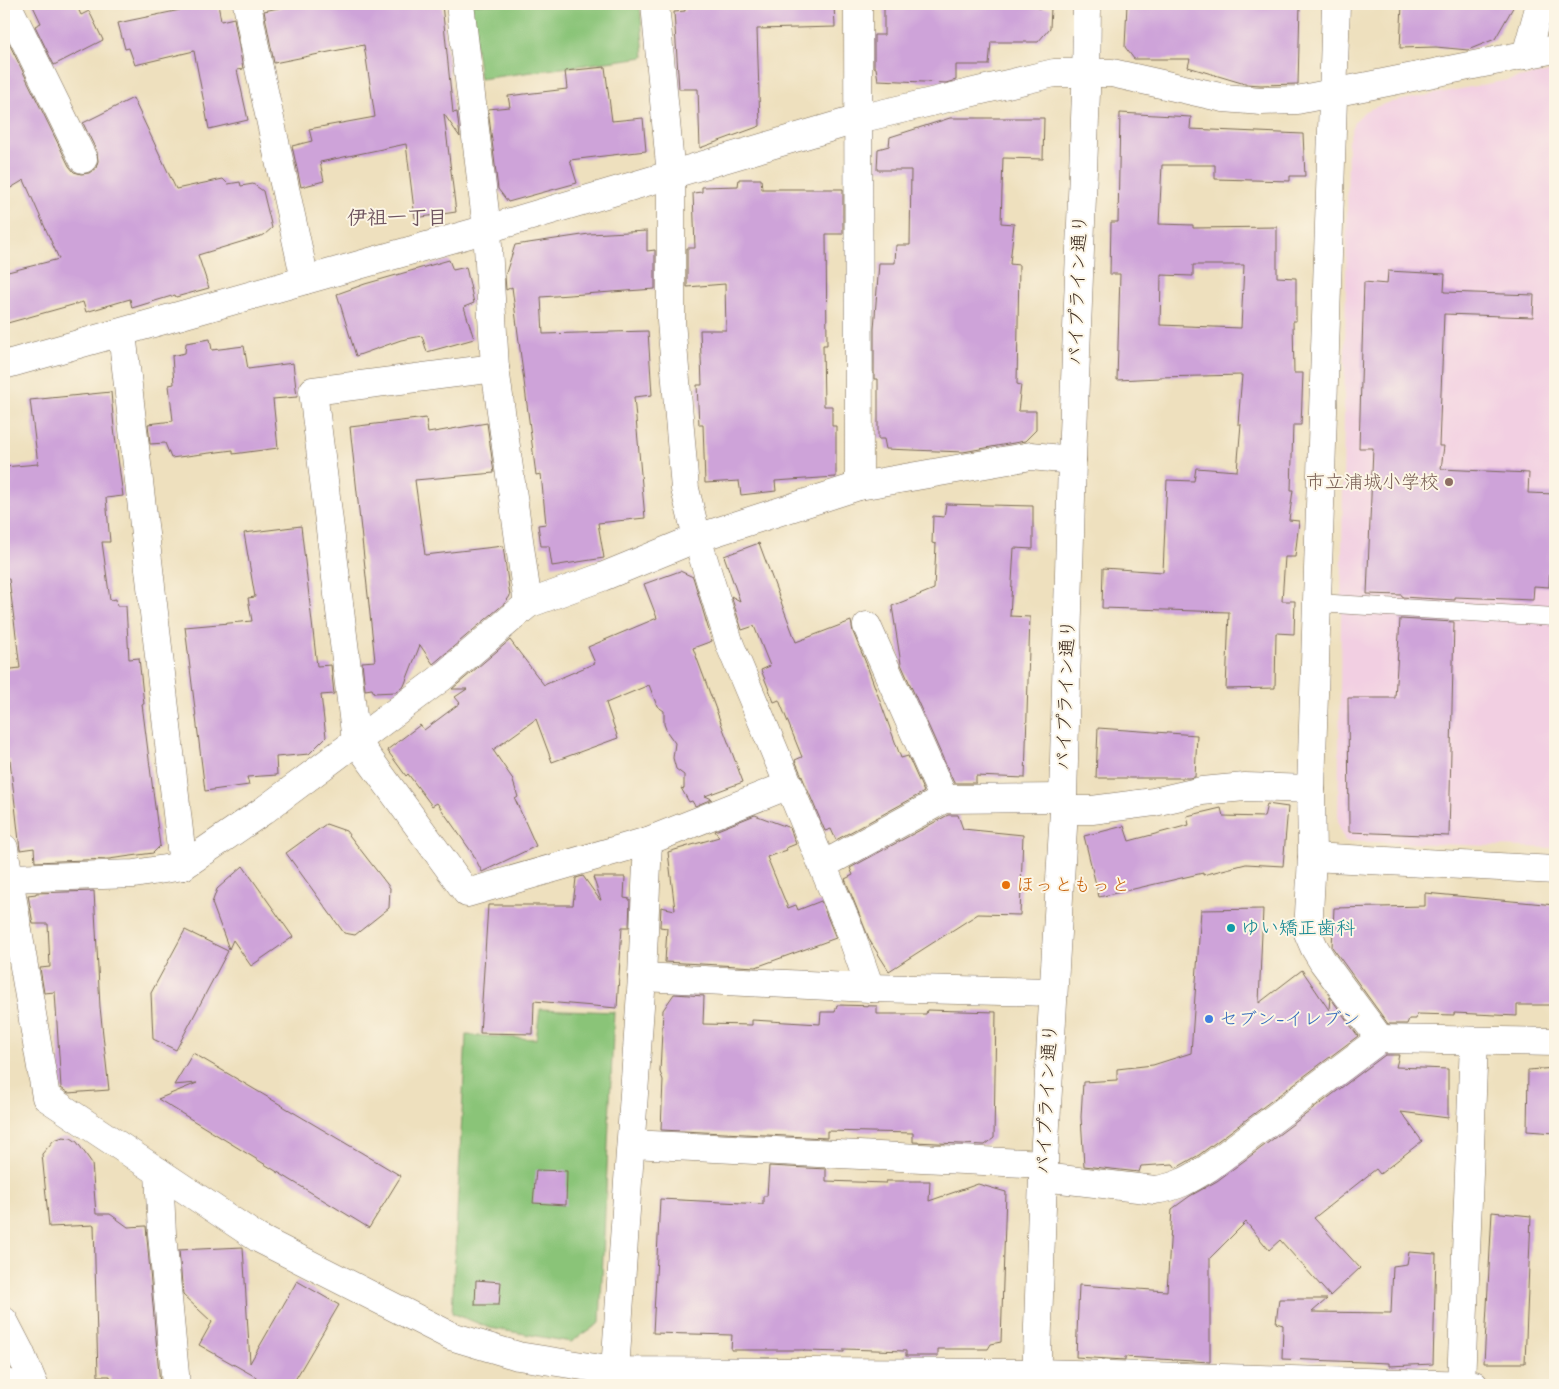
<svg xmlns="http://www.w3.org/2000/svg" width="1559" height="1389" font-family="Mynerve,'Klee One',sans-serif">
	<rect width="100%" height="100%" fill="#fcf5e5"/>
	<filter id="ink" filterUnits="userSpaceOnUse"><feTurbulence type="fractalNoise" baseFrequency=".02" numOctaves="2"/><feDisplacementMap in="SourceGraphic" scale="10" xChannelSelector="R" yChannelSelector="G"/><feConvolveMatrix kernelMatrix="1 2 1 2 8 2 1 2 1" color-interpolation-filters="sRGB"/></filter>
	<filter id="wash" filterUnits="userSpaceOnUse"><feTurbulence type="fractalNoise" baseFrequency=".0096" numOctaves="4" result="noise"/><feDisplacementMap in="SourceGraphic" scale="20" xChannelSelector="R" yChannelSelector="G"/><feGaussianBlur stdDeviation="1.12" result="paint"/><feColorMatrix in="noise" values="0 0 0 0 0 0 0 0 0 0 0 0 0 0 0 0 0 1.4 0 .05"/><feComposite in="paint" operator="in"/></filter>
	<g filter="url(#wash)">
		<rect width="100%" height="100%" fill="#eee0be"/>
		<!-- built -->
		<polygon fill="#f2cfe2" points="1555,71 1555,848 1345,841 1338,823 1348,142 1354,122 1365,111 1387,103"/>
		<!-- green -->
		<g fill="#8ac478" stroke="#62774b">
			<polygon points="470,4 640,4 644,57 480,79"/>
			<polygon points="540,1009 614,1012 600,1323 571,1342 490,1328 452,1313 466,1035 536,1039"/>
		</g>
		<g id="blocks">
			<!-- building -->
			<g fill="#cea3d9" fill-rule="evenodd">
				<polygon points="32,4 76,4 81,15 89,11 103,40 54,65 35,26 41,23"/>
				<polygon points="179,4 218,4 221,21 234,18 243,69 237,70 248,120 209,129 194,51 135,65 129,48 125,49 118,23 180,10"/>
				<polygon points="297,4 442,4 453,113 457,112 460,137 444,114 456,212 415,218 406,144 320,162 324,181 301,187 292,146 312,141 309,129 375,117 364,45 274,63 264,11"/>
				<polygon points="685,4 834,4 835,27 757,29 760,126 700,148 698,89 679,89 674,12 685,11"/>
				<polygon points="884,4 1038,4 1038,8 1051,8 1050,28 1038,42 991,42 989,65 956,65 956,80 946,83 878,80 876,68 874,67 874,35 884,35"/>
				<polygon points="1127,4 1300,4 1298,84 1261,85 1245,84 1188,67 1190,59 1134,59 1125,47"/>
				<polygon points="1402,4 1515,4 1495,39 1468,50 1436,47 1400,48"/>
				<polygon points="4,33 69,166 74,172 81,174 89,173 96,168 98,161 97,152 83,123 133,98 176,189 223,179 228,184 240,182 241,186 253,184 263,191 272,228 264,235 198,255 209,288 176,297 175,295 132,308 130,299 86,312 83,302 4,324 4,273 59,259 24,180 4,192"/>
				<polygon points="605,67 612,121 643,118 646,151 570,160 577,183 508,202 498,189 488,109 510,107 508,96 567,89 565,71"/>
				<path d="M1120,113L1191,117L1190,129L1303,134L1305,176H1290V181L1215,179V165H1162L1159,224L1193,225V228L1277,227V277L1296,278V321H1293L1294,373H1303L1301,425H1293L1291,490H1293L1289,520L1299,521L1295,557H1285L1282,601H1295L1294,634L1276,633L1275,688L1226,689L1229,612L1102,608L1103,568L1163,572L1167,480L1194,481L1196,468L1237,471L1241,424H1238L1242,375L1159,377V378L1117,380L1120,274H1110L1111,222H1118ZM1193,265H1244L1241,328L1160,325L1161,275L1193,276Z"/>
				<polygon points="950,118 1044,118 1043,159 1003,158 1001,223 1014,224 1010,264 1019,265 1017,384 1021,385 1018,411 1036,411 1036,430 1025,441 963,452 886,449 884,439 878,439 878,379 874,379 874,329 879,263 895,263 896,245 910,245 911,170 877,170 878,149 889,146 890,137"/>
				<polygon points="739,179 761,179 762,189 843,189 843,234 826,234 827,345 823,345 824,406 832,406 832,426 836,426 836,477 775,481 776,491 741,495 739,481 705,483 703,425 699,425 697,385 702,385 700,330 726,330 725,284 687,287 687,248 695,248 693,193 702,192 702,187 738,186"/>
				<polygon points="647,231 647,251 655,250 655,289 541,297 543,334 648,331 652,395 634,397 645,518 598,523 604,558 552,566 549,546 541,546 538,525 546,524 541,474 536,475 512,287 506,290 505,276 515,245 589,234"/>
				<polygon points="449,260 453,270 466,267 474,303 464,307 474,339 427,352 422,336 401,340 356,356 337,294 365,284"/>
				<polygon points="1388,271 1445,274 1444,292 1534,295 1533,317 1444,314 1439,446 1444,446 1441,469 1529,473 1528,493 1555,494 1553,535 1555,536 1555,565 1550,565 1549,587 1534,586 1533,600 1455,597 1455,600 1402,597 1402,595 1367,594 1373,448 1359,448 1364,282 1387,284"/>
				<polygon points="210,339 212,350 244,346 248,369 293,363 297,397 273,399 278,448 233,454 233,450 171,458 165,443 150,444 148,424 173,421 169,385 174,384 172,356 185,353 186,343"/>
				<polygon points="111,392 114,428 123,496 106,498 110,542 102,542 110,600 116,599 117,606 126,606 129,659 139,658 144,704 142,704 160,846 153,853 109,859 35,862 34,848 20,850 10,760 7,760 4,742 4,670 20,668 9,579 4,579 4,467 38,464 30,400"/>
				<polygon points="426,418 428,433 487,423 494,473 415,480 425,555 503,546 510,596 505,603 433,664 420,645 404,686 396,692 374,693 372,689 365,690 362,662 375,661 350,427"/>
				<polygon points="946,504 1033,506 1033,549 1014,548 1010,616 1030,617 1025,778 976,776 976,783 954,783 901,664 892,606 934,589 936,544 932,543 933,516 944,517"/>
				<polygon points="301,526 317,666 331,665 334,694 321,695 326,737 309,754 276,757 277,775 247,777 249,785 205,791 185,627 252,621 248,598 255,597 244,533"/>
				<polygon points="759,543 796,642 851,621 853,632 866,663 901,758 908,756 924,792 836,840 831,829 825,831 795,760 802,757 779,700 774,702 761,670 770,666 754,626 742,630 731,596 740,601 724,556"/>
				<polygon points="680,571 693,577 712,641 693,648 743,782 705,796 712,799 695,806 692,801 689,802 681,788 684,789 684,775 676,769 673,758 675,743 667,732 664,724 664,711 657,706 649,685 606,703 618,738 552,762 536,719 493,750 512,778 518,797 515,799 536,846 482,872 473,854 437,803 432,806 408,774 406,776 387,750 420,725 424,730 460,703 455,697 467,689 452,689 510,640 544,685 595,663 588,647 657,618 644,584"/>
				<polygon points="1400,619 1454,622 1449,836 1349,832 1348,698 1395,698"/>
				<polygon points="1098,728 1197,735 1195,777 1189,778 1096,778"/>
				<polygon points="1267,804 1288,807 1283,866 1246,864 1203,875 1203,873 1099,897 1084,836 1124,826 1129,841 1189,825 1187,816 1221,808 1223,816 1264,817"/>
				<polygon points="755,815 790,828 796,844 786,848 787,850 767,857 788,908 796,905 798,910 821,901 836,938 756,967 665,962 667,928 660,927 661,907 675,910 668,852 719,837 715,831"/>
				<polygon points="948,815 958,815 963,829 1023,835 1020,915 978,914 889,971 870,941 845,879 853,875 850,868"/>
				<polygon points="326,824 346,831 390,888 389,908 355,935 344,933 286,853"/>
				<polygon points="243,866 293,937 251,966 233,940 229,949 212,903 217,889"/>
				<polygon points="583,876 600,900 601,900 593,877 625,877 624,898 630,899 629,927 622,927 617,1008 534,1001 533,1034 480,1033 488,905 573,905 576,878"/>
				<polygon points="94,891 100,1007 109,1090 68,1093 61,1088 55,992 44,993 40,968 50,967 48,924 33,924 28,895 36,894 36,893"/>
				<polygon points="1425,893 1555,905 1555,953 1552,953 1552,1005 1517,1005 1517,1016 1454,1013 1454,1015 1417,1014 1416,1019 1409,1019 1407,1024 1388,1024 1332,947 1334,908 1425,906"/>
				<polygon points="1263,909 1259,1003 1302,970 1329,1010 1330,997 1358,1036 1199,1155 1176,1168 1173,1164 1141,1166 1139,1172 1084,1166 1081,1117 1083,1082 1117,1080 1117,1069 1153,1065 1191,1053 1201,910"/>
				<polygon points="185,930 228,951 176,1050 153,1039 151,993"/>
				<polygon points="674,994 704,996 703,1024 752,1025 752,1020 820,1024 821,1012 835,1012 837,1005 877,1006 877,1014 926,1014 927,1010 996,1012 994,1138 985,1145 913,1142 913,1133 827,1131 827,1138 661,1130 663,1080 660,1072 663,1010"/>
				<polygon points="193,1053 401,1176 369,1228 158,1099 197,1083 174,1085"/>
				<polygon points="1385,1055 1399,1055 1396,1067 1448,1069 1448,1118 1401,1112 1422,1141 1380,1174 1376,1169 1314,1218 1360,1268 1330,1296 1280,1240 1269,1250 1246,1222 1210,1258 1210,1362 1125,1357 1125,1360 1076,1357 1079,1285 1167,1291 1172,1209 1190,1196 1217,1181"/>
				<polygon points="1555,1068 1555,1133 1527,1131 1528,1070"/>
				<polygon points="63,1137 71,1138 77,1142 92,1163 96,1214 110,1214 128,1227 146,1226 160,1385 111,1385 110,1376 98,1376 94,1225 49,1227 42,1154 54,1140"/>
				<polygon points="769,1166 826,1169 826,1181 886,1183 886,1181 930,1181 929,1201 978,1184 1006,1192 1001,1342 991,1344 988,1349 938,1349 938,1356 906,1356 906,1351 844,1349 844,1352 804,1351 804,1350 731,1350 732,1335 653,1333 660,1199 763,1204 763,1196 767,1196"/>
				<polygon points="536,1170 567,1171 566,1205 533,1203"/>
				<polygon points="1492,1212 1531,1216 1525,1363 1484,1363"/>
				<polygon points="243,1247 250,1363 297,1281 339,1305 292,1385 252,1385 256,1377 199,1345 212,1322 183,1295 179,1250"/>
				<polygon points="1409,1252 1436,1254 1433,1364 1389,1366 1389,1363 1282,1359 1283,1325 1276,1323 1279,1299 1327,1299 1312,1312 1391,1313 1393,1266 1407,1264"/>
				<polygon points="476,1280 501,1282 499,1305 475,1305"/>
			</g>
		</g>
	</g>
	<g filter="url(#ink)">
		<use href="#blocks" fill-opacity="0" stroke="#7a6a56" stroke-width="1"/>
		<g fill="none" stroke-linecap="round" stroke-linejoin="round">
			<!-- service casing -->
			<g stroke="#7a6a56" stroke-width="19">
				<polyline id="service" points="1317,603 1555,617"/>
			</g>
			<!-- minor casing -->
			<g stroke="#7a6a56" stroke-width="29">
				<g id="minor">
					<polyline points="7,4 83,159"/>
					<polyline points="247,4 259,68 305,280"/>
					<polyline points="460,4 487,229 495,368 528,604"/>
					<polyline points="655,4 671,176 671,321 685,489 697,538 730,645 850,931 870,988"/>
					<polyline points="858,4 859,486"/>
					<polyline points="1336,4 1311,789 1312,857 1308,933 1314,947 1323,962 1380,1039"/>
					<polyline points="1526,55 1540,4"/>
					<polyline points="122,333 183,866"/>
					<polyline points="495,368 313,391 356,741 467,893 648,841"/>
					<polyline points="867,626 944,799"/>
					<polyline points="1064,810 1092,810 1154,802 1202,791 1245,787 1311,789"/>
					<polyline points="4,848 46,1097 258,1238 451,1336 518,1356 615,1371 1037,1373 1474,1385"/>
					<polyline points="1312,857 1555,870"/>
					<polyline points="823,865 944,799 1063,798"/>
					<polyline points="9,878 134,874 183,866 263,811 441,678 528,604 602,577 697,538 859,486 1031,456 1072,460"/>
					<polyline points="642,977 648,841 789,785"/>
					<polyline points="631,1144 1044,1164"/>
					<polyline points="159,1172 162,1234 176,1385"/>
					<path d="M1043,1177L1155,1190C1177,1187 1189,1180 1208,1168L1380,1039L1555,1042"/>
					<polyline points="615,1371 642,977 870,988 1052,992"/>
					<polyline points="1461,1385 1474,1041"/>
				</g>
			</g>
			<!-- tertiary casing -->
			<g stroke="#7a6a56" stroke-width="29">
				<g id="tertiary">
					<polyline points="4,365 487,229 859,119 1054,73 1112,73 1224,98 1261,101 1297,100 1555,49"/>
					<polyline points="4,1321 20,1352 34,1385"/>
				</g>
			</g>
			<!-- secondary casing -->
			<g stroke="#7a6a56" stroke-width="29">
				<polyline id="secondary" points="1036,1385 1043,1177 1064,810 1063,798 1072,460 1086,92 1087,4"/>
			</g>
			<!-- trunk casing -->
			<g stroke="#7a6a56" stroke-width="29">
				<polyline id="trunk" points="4,1382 4,1385"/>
			</g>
			<!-- service -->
			<use href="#service" stroke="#fff" stroke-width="18"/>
			<!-- minor -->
			<use href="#minor" stroke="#fff" stroke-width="28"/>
			<!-- tertiary -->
			<use href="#tertiary" stroke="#fff" stroke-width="28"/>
			<!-- secondary -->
			<use href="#secondary" stroke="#fff" stroke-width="28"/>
			<!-- trunk -->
			<use href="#trunk" stroke="#fff" stroke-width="28"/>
		</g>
	</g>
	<!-- markers -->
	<circle fill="#8d6e63" stroke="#fcf5e5" stroke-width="2" cx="1449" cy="482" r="5"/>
	<circle fill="#e8710a" stroke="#fcf5e5" stroke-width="2" cx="1006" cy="885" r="5"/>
	<circle fill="#0f9aa8" stroke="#fcf5e5" stroke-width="2" cx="1231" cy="928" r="5"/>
	<circle fill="#3f7fe0" stroke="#fcf5e5" stroke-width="2" cx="1209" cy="1019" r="5"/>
	<g text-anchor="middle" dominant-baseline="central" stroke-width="4" stroke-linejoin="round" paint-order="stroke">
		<!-- street labels -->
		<g font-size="19" fill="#3b2a1e" stroke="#fcf5e5">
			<text transform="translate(1078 290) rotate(-88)">パイプライン通り</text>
			<text transform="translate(1066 695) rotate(-88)">パイプライン通り</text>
			<text transform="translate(1047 1099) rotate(-87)">パイプライン通り</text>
		</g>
		<!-- education labels -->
		<g font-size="19" fill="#785e54" stroke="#fcf5e5" text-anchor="end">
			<text x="1439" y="482">市立浦城小学校</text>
		</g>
		<!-- food labels -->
		<g font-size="19" fill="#c56008" stroke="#fcf5e5" text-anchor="start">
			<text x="1016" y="885">ほっともっと</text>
		</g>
		<!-- culture labels -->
		<g font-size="19" fill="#0d838f" stroke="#fcf5e5" text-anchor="start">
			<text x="1241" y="928">ゆい矯正歯科</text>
		</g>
		<!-- shop labels -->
		<g font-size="19" fill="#366cbe" stroke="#fcf5e5" text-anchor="start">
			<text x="1219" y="1019">セブン-イレブン</text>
		</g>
		<!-- neighbourhood labels -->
		<g font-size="20" font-weight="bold" fill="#6e545f" stroke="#fcf5e5">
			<text x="397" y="218">伊祖一丁目</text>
		</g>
	</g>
	<!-- margin -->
	<rect width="1559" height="1389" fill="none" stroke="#fcf5e5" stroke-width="20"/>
</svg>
